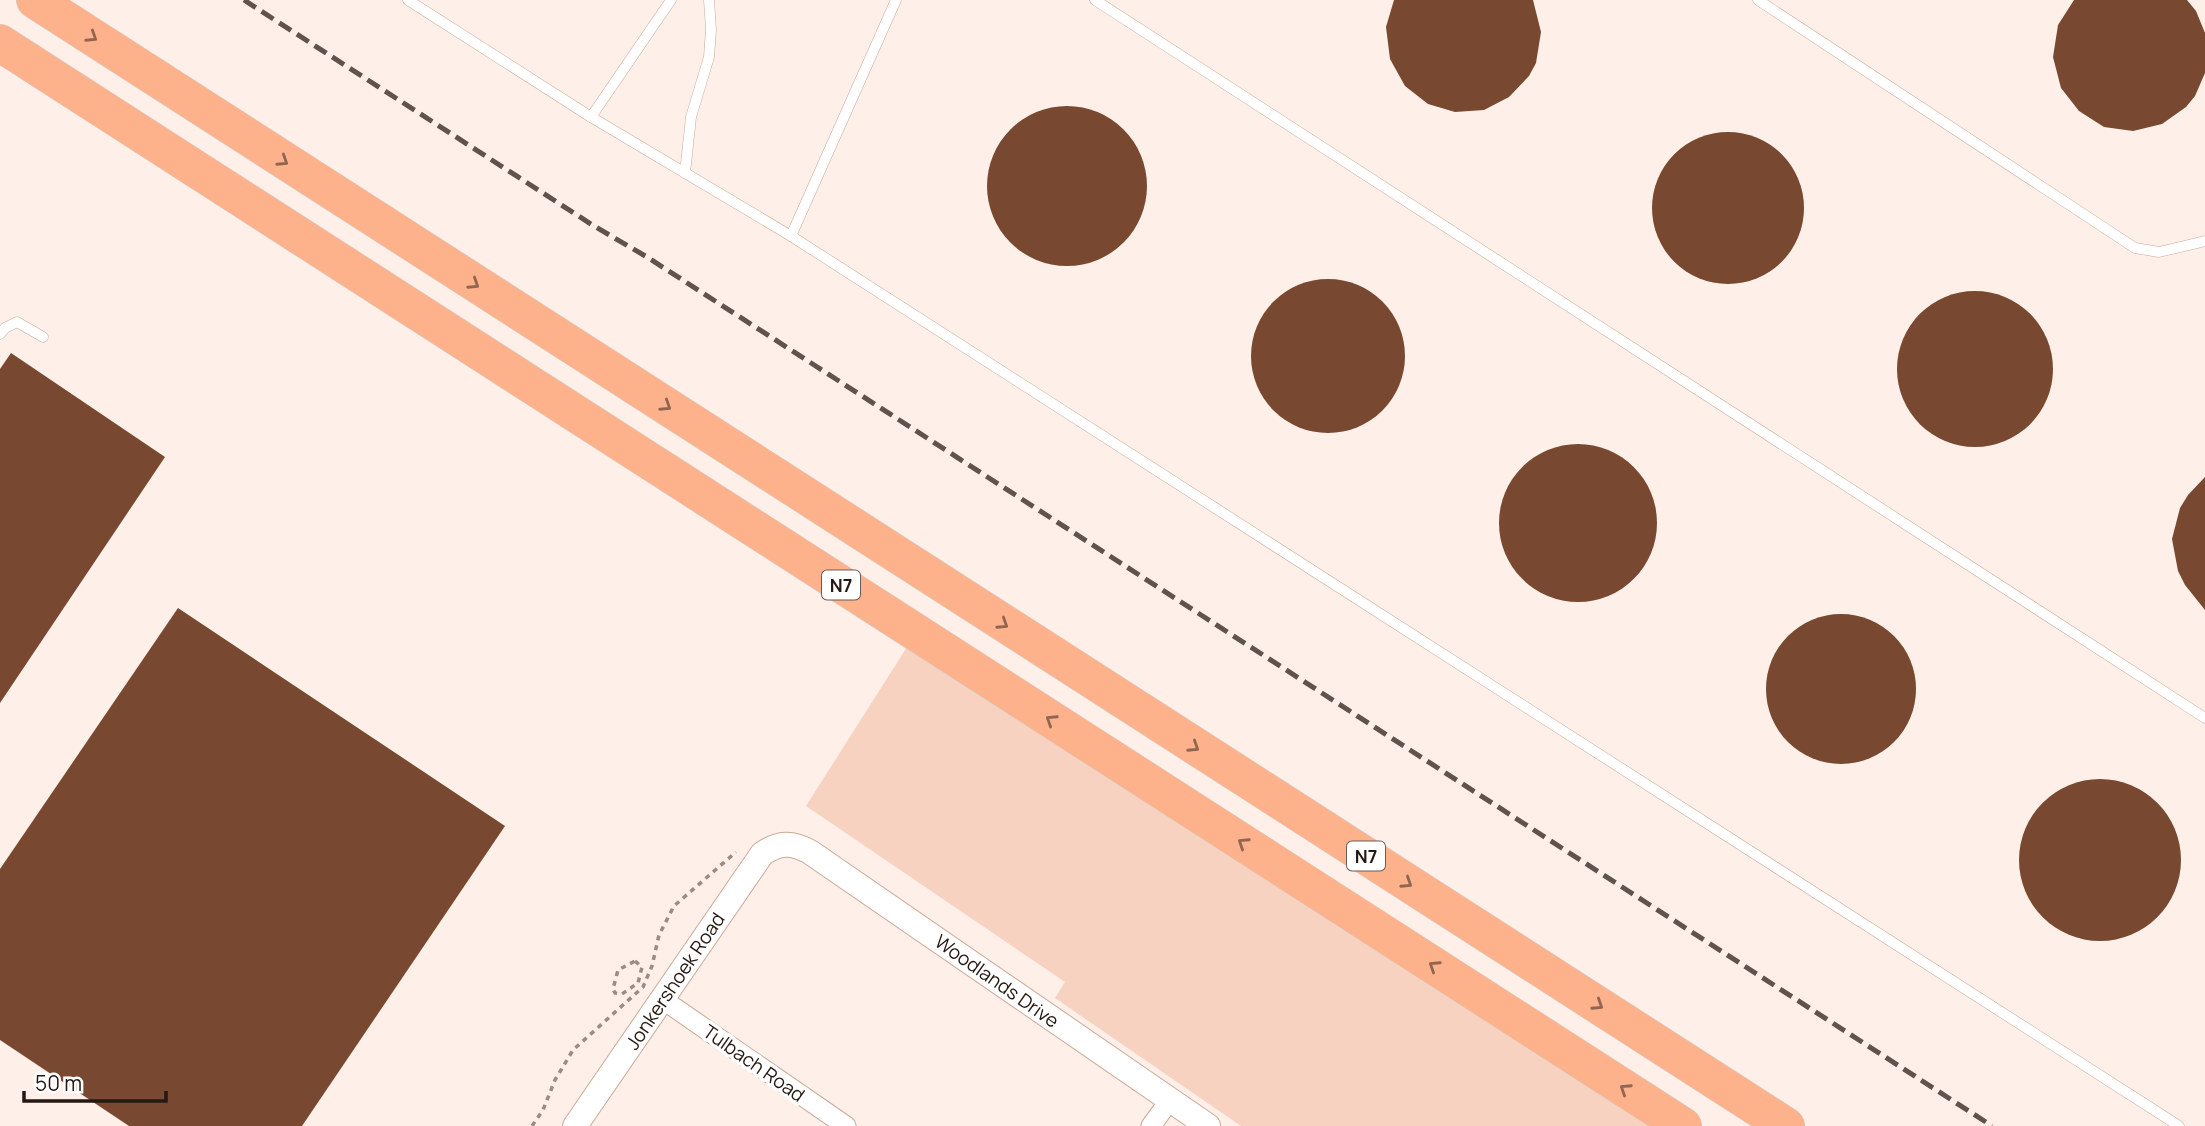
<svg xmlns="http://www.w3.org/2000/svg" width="2205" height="1126" font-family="Manrope,sans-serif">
	<rect width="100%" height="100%" fill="#feefe8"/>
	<!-- green -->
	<polygon fill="#f8d2c0" points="907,647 1649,1126 1241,1126 1055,998 1065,982 806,806"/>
	<!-- building -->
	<g fill="#784830">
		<polygon points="1394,0 1533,0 1541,32 1536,63 1529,76 1509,97 1484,110 1455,112 1428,104 1405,86 1390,59 1386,27"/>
		<polygon points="2074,0 2187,0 2196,11 2205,33 2205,73 2195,96 2186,107 2162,124 2133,131 2104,127 2079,111 2061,88 2053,57 2058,25"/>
		<circle cx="1067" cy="186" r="80"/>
		<circle cx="1728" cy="208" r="76"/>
		<circle cx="1328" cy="356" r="77"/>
		<circle cx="1975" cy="369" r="78"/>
		<polygon points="11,353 165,457 0,703 0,369"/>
		<circle cx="1578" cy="523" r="79"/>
		<polygon points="2205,477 2205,610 2185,585 2178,571 2172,539 2180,508 2188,495"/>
		<polygon points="178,608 505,826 302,1126 129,1126 0,1040 0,869"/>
		<circle cx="1841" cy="689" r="75"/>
		<circle cx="2100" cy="860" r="81"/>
	</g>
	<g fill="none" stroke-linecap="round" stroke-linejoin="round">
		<!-- service casing -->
		<g stroke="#cca998" stroke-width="11">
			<g id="service">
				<polyline points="408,0 591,117 791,236 2179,1126"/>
				<polyline points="1095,0 2205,718"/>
				<polyline points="1758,0 2135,248 2159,252 2205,241"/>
				<polyline points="591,117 671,0"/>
				<polyline points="685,173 691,117 709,57 711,30 709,0"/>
				<polyline points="791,236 896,0"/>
				<polyline points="0,334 5,328 17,322 43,337"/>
			</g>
		</g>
		<!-- minor casing -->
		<g stroke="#cca998" stroke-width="21">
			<g id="minor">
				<polyline points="662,999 846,1126"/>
				<polyline points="1151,1126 1170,1100"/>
			</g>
		</g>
		<!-- tertiary casing -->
		<g stroke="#cca998" stroke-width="26">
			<path id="tertiary" d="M575,1126L762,854C779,842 792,842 810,852L1208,1126"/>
		</g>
		<!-- motorway casing -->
		<g stroke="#d3d1d0" stroke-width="38">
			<g id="motorway">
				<polyline points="35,0 1786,1126"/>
				<polyline points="0,43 1683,1126"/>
			</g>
		</g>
		<!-- path -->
		<g stroke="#9a8b85" stroke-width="3.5" stroke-dasharray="5 5" stroke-linecap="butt">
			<polygon points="635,961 642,967 638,983 622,994 615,993 613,989 618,970"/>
			<polyline points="532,1126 543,1110 555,1080 573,1050 643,987 652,966 659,935 674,906 736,852"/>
		</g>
		<!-- service -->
		<use href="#service" stroke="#fff" stroke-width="10"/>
		<!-- minor -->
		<use href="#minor" stroke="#fff" stroke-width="19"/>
		<!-- tertiary -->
		<use href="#tertiary" stroke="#fff" stroke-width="24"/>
		<!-- motorway -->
		<use href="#motorway" stroke="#fdb28c" stroke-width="37"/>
		<!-- rail -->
		<polyline stroke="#60524c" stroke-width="5" stroke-dasharray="14 7" stroke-linecap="butt" points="244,0 594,226 647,257 1992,1126"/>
	</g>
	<!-- one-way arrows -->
	<defs><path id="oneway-chevron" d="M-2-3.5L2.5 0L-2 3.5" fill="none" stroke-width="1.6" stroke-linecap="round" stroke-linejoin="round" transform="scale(1.75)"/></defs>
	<g stroke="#91654f">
		<use href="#oneway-chevron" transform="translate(92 37) rotate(33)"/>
		<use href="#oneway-chevron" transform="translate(283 161) rotate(33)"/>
		<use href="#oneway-chevron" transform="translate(474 284) rotate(33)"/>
		<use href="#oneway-chevron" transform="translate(666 406) rotate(33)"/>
		<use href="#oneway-chevron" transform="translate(1003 624) rotate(33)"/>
		<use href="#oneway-chevron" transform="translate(1051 720) rotate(-147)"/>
		<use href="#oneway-chevron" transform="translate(1194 747) rotate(33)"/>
		<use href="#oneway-chevron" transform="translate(1243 843) rotate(-147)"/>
		<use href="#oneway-chevron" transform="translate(1407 883) rotate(33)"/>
		<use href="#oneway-chevron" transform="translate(1434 966) rotate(-147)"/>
		<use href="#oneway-chevron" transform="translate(1598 1005) rotate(33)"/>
		<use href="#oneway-chevron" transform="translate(1625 1089) rotate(-147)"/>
	</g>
	<g text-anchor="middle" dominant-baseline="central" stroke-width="7" stroke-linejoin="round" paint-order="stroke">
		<!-- shield labels -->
		<g fill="#fff" stroke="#665d59" stroke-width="2">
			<rect x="822" y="570.5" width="38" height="29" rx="5"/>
			<rect x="1347" y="841.5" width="38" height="29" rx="5"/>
		</g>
		<g font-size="18" font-weight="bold" fill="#251812">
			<text x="841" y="585">N7</text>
			<text x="1366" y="856">N7</text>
		</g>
		<!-- street labels -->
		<g font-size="19" fill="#251812" stroke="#fff">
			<text transform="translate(675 981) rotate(-56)">Jonkershoek Road</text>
			<text transform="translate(997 981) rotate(35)">Woodlands Drive</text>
			<text transform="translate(754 1063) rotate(35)">Tulbach Road</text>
		</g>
	</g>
	<!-- scale -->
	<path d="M24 1091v10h142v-10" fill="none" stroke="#251812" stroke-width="3.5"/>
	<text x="35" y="1091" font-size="21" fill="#251812" stroke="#ffffff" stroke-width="5" paint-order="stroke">50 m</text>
</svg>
